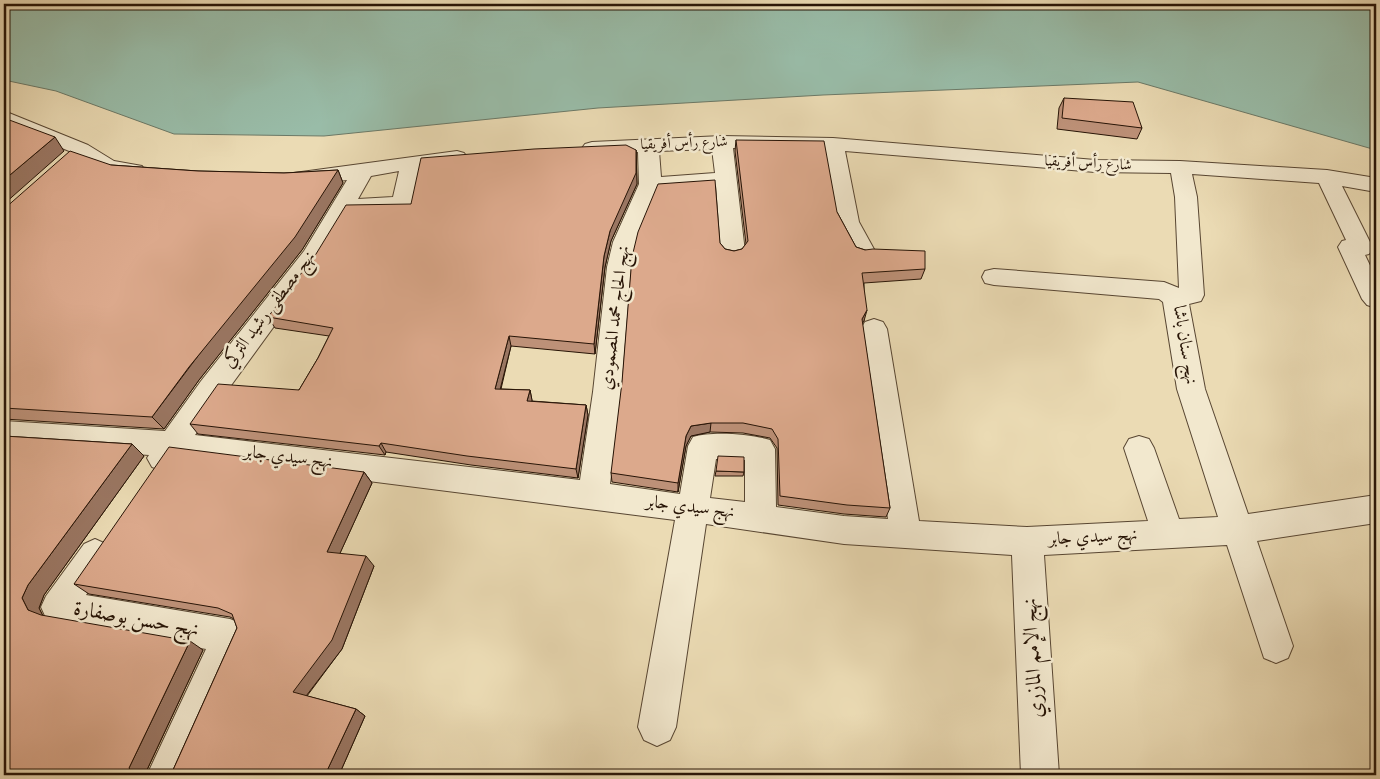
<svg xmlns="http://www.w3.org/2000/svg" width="1380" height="779" font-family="'Sorts Mill Goudy',Amiri,serif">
	<rect width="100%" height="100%" fill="#ebdbb4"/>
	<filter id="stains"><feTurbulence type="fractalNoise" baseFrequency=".004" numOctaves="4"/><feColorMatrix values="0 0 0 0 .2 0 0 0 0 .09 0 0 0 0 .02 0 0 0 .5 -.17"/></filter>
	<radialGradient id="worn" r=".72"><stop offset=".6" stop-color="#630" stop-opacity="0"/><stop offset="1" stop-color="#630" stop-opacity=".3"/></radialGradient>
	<!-- water -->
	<polygon fill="#99bca8" stroke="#6b7967" points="4,4 1376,4 1376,150 1138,82 823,95 598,108 324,136 174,134 56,91 4,80"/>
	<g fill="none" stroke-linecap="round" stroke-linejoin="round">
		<!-- minor casing -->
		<g stroke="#584632" stroke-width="2">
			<g id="minor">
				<polygon points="4,111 88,145 114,161 142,166 145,171 142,176 134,178 101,171 74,153 4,124"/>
				<path d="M722,136L833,138L1095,160L1180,161L1327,170L1376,178V192L1342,186L1373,248L1369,254L1365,255L1376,278V308L1367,305L1362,299L1338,247L1342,241L1346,240L1319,183L1192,174L1197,197L1204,295L1201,301L1189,304L1205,389L1248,514L1376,495V523L1257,541L1293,646L1288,658L1276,663L1264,658L1227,545L1044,555L1059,775H1021L1012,555L844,544L706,524L676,727L670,740L657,746L644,740L638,727L675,520L179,457C171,469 165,472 152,467L147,458L149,455L4,445V421L165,431L201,381L304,251L347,180L302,185L294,183L291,178L294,173L457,151L464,153L467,157L464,161L421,168L413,203L410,208L349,214L320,263L195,435L580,480L593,392L607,267L613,242L639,184L638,152L592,154L585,152L582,148L585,144L592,142ZM733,148L824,150L837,222L855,257L863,259L871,257L875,251L859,222L845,151L1095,172L1171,173L1175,197L1179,288L1164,282L994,269L985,271L982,277L985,283L994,285L1159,299L1163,302L1177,389L1218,517L1179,519L1154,448L1149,439L1139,436L1129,439L1124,448L1148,521L1027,527L919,521L887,329L883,322L874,319L865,322L861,329L888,519L844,516L776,507L775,449L770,440C751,434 712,431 693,437L688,446L680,494L610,484L621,392L631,267L637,242L658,190L716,186L721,252L725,258L733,260L741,258L745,252ZM712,149L715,173L661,177L659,151ZM399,171L393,197L358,199L371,176ZM716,459L745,460V502L710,498Z"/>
				<polygon points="95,539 106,544 111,554 106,564 86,595 230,619 242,624 247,636 186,775 147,775 206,649 58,623 46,618 41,607 46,596 84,544"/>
			</g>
		</g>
		<!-- minor -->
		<use href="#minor" fill="#f2e8ce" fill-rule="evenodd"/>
	</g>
	<!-- wall -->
	<g fill="#bd9178" stroke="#271406">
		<polygon points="1064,98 1142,128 1137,139 1057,129 1059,108"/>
		<polygon points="736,140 837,212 856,247 925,269 921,279 864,283 864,321 862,323 890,508 886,517 844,514 778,505 777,448 770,438 743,433 710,432 691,436 686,446 678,492 612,482 611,473 720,243 725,249 734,251 742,249 746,244 735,151"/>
		<polygon points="636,150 637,184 611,241 605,267 595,354 511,346 501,389 530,390 532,401 586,405 588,415 578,478 471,465 386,452 385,455 198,434 190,424 299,390 318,358 329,336 275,328 268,317 411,204"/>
		<polygon points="111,165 198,171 284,173 338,170 343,183 302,250 199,380 164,429 4,419 4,209"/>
		<polygon points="4,436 132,444 144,456 44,595 39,608 43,616 203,650 147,770 173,770 237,628 234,619 230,617 89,594 74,584 364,472 372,483 340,553 374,566 342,649 307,696 356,709 365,716 339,775 4,775"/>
		<polygon points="716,471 744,472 743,476 715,476"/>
	</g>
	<!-- shaded-wall -->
	<g fill="#9a7662" stroke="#271406">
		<polygon points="55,137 64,151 4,204 4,180"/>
		<polygon points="636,150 637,184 611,241 605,267 595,354 594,344 604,256 610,231"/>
		<polygon points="338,170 343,183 302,250 199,380 164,429 152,417"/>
		<polygon points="867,310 864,321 859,329 862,319"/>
		<polygon points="509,336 511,346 498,398 495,389"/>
		<polygon points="530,390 532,400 530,410 527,401"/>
		<polygon points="586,405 588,415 578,478 576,469"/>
		<polygon points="711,423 710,432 691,436 686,446 678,492 678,483 686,436 691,426"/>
		<polygon points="381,443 386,452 385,455 379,446"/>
		<polygon points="132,444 144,456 44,595 39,608 45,620 28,610 22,598 28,585"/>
		<polygon points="364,472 372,483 336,562 327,552"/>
		<polygon points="366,556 374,566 342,649 303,700 293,692"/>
		<polygon points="190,641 203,650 145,774 131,771 129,768"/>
		<polygon points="356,709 365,716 339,775 325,775"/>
	</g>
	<!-- building -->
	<g fill="#dca98c" stroke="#271406">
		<polygon points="1064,98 1133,102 1142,128 1062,118"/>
		<polygon points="4,118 55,137 4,180"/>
		<polygon points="736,140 824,141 837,212 856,247 865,250 873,249 925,251 925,269 862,273 867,310 862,319 890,508 847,505 780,496 778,439 772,429 743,423 711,423 691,426 686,436 678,483 611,473 622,382 632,257 638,232 658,184 715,180 720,243 725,249 734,251 742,249 748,241"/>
		<polygon points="626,145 636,150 636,173 610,231 604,256 594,344 509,336 495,389 530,390 527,401 586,405 576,469 467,456 381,443 379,446 190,424 218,384 299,390 318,358 333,328 268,317 316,254 346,205 411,204 421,158 534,149"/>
		<polygon points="70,151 111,165 198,171 284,173 338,170 295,237 189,367 152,417 4,408 4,209"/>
		<polygon points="4,436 132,444 28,585 22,598 28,610 41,615 190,641 129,768 131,771 173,770 237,628 232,614 218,608 74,584 169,447 364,472 327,552 366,556 332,640 293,692 356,709 325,775 4,775"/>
		<polygon points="718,456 744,457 744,472 716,471"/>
	</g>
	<g text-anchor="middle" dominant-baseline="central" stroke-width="5" stroke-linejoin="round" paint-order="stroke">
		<!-- far-street labels -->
		<g font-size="15" fill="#271406" stroke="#f2e8ce">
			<text transform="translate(684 144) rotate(-2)">شارع رأس أفريقيا</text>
			<text transform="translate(1088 164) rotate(3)">شارع رأس أفريقيا</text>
		</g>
		<!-- street labels -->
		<g font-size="18" fill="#271406" stroke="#f2e8ce">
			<text transform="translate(270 310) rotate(-53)">نهج مصطفى رشيد التركي</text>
			<text transform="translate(616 318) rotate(-83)">نهج الحاج محمد المصمودي</text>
			<text transform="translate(1184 345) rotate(81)">نهج سنان باشا</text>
			<text transform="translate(288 458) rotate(7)">نهج سيدي جابر</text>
			<text transform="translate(690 508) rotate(7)">نهج سيدي جابر</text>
			<text transform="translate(1093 538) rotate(-3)">نهج سيدي جابر</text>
		</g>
		<!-- near-street labels -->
		<g font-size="21" fill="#271406" stroke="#f2e8ce">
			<text transform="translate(136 620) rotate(10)">نهج حسن بوصفارة</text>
			<text transform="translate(1034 658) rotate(-93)">نهج الإمم المازري</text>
		</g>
	</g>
	<!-- margin -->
	<rect width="1380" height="779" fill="none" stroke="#ebdbb4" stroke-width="20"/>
	<rect x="5" y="5" width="1370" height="769" fill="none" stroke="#271406" stroke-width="2.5"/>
	<rect x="10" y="10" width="1360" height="759" fill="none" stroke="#271406"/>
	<rect width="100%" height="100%" filter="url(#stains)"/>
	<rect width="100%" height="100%" fill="url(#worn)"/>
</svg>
